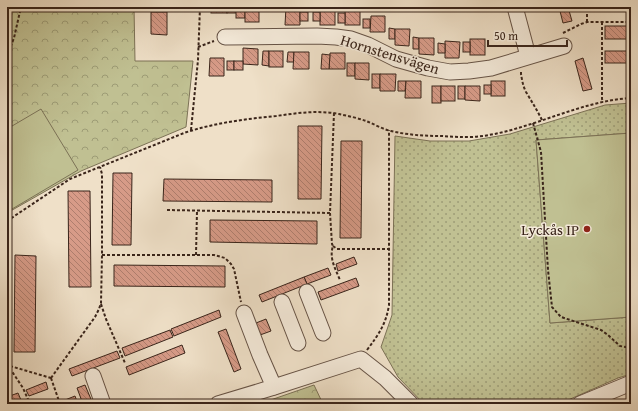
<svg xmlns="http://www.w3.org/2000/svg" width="638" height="411" font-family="'Gentium Book Plus',serif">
	<defs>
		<pattern id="grass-dots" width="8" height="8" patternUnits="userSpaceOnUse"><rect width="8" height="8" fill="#c0c092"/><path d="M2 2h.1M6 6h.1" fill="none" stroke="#9d9c76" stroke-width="1.8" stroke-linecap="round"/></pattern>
		<pattern id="forest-crowns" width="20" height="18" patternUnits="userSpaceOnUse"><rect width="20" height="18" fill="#c0c092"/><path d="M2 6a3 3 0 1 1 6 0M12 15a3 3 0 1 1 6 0" fill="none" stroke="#9d9c76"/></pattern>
		<pattern id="building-back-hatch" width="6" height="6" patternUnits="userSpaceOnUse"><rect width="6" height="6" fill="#d79b88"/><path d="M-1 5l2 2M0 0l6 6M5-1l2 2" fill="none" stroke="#af7e6e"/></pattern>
	</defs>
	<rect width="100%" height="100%" fill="#efe0c8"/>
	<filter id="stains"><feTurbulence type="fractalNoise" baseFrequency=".005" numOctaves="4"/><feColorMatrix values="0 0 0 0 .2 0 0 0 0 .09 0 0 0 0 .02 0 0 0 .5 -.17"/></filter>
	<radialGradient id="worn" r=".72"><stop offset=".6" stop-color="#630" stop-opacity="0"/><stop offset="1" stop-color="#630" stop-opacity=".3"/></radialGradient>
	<!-- grass -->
	<polygon fill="url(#grass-dots)" stroke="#7c7256" points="631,103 631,133 536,140 550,323 631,317 631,333 628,334 631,353 631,374 618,378 559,404 424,404 398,377 381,347 392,315 395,136 430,141 469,141 510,134 605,105"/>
	<!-- forest -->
	<g fill="url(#forest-crowns)" stroke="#7c7256">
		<polygon points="7,7 134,7 135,61 193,61 186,127 81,171 7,213"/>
		<polygon points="314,385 323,404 259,404"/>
	</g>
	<!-- pitch -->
	<g fill="#c0c092" stroke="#7c7256">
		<polygon points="41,109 78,170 7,212 7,129"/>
		<polygon points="631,133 631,317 550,323 536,140"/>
	</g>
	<!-- building -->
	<g fill="url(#building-back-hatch)" stroke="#39241a">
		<rect x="211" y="7" width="16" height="6"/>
		<rect x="227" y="7" width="9" height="6"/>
		<rect x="236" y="7" width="9" height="11"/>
		<rect x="245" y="7" width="14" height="15"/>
		<polygon points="286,7 300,7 300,25 285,25"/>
		<polygon points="559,7 568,7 572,21 563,23"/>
		<rect x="320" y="8" width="15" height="17"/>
		<rect x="345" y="9" width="15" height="16"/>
		<polygon points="151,12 167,12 167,35 151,34"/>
		<rect x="300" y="12" width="8" height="9"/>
		<rect x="313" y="12" width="7" height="9"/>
		<rect x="338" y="13" width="7" height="10"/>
		<polygon points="371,16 385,16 385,32 370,32"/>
		<rect x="363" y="19" width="7" height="9"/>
		<rect x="605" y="26" width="26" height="13"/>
		<polygon points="389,28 395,29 395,39 389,39"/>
		<polygon points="395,29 410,29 409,46 395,45"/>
		<polygon points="413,37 419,38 419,49 413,49"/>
		<polygon points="419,38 434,38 434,55 419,54"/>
		<rect x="470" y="39" width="15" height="16"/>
		<polygon points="445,41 460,42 459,58 445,58"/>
		<rect x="463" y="42" width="7" height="10"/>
		<polygon points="438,43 445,44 445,53 438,53"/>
		<polygon points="243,48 258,49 258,65 243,64"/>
		<polygon points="263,51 269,51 269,66 262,65"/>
		<rect x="269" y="51" width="14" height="16"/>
		<rect x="605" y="51" width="26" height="12"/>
		<polygon points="288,52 294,52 294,62 287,62"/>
		<polygon points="294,52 309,52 309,69 293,69"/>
		<polygon points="330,53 345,53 345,69 329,69"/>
		<polygon points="322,54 330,55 329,69 321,69"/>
		<polygon points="210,58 224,58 224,76 209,76"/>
		<polygon points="583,58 592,89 583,91 575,61"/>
		<rect x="227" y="61" width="7" height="9"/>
		<rect x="234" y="61" width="9" height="9"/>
		<rect x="347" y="63" width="8" height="13"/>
		<polygon points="355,63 369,63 369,80 355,79"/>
		<rect x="372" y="74" width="8" height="14"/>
		<polygon points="380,74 396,74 395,91 380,91"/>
		<polygon points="398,81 406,81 405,91 398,91"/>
		<polygon points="406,81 421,81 421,98 405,98"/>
		<rect x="491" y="81" width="14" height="15"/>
		<rect x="484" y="85" width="7" height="9"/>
		<rect x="432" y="86" width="9" height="17"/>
		<rect x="441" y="86" width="14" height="15"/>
		<rect x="458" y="86" width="7" height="13"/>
		<polygon points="465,86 480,86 480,101 465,100"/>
		<polygon points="298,126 322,126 321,199 298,199"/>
		<polygon points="341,141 362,141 361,238 340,238"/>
		<polygon points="113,173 132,173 131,245 112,245"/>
		<polygon points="164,179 272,180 272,202 163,201"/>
		<polygon points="68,191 90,191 91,287 69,287"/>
		<polygon points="210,220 317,221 317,244 210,242"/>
		<polygon points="15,255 36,256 35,352 14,352"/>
		<polygon points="354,257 357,264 338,271 336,264"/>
		<polygon points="114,265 225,266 225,287 114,286"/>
		<polygon points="328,268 331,275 307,284 304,277"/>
		<polygon points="304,277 307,284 262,302 259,295"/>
		<polygon points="356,278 359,286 321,300 318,292"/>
		<polygon points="219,310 221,317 174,336 171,329"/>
		<polygon points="266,319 271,331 260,335 256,323"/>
		<polygon points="226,329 241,369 234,372 218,332"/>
		<polygon points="170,330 173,337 125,356 122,348"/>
		<polygon points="182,345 185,353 129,375 126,367"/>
		<polygon points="117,351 120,358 72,376 69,369"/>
		<polygon points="46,382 48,389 29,396 26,390"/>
		<polygon points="85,385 93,404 83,404 77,388"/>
		<polygon points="18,393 21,400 11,404 7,404 7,397"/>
		<polygon points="75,396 78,404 66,404 65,400"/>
	</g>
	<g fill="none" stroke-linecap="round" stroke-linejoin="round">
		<!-- minor casing -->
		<g stroke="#665346" stroke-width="17">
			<g id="minor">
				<polyline points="515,7 528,56"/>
				<polyline points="225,37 317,36 336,37 351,39 368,45 396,59 428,68 450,72 469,71 491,68 564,46"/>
				<polyline points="307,292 323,333"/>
				<polyline points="282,302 298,343"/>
				<polyline points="244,313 260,355 274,387"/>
				<polyline points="93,376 103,404"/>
				<polyline points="218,404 274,387 361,359 385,378 411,404"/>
				<polyline points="580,404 631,383"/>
			</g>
		</g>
		<!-- path -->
		<g stroke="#39241a" stroke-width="2" stroke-dasharray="3 2" stroke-linecap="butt">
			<polyline points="587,22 587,7"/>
			<polyline points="602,22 602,99 603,102"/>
			<polyline points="563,33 581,24 587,22 631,22"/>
			<polyline points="198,47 214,41"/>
			<polyline points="7,56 14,38 21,7"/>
			<path d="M521,72V74C522,80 523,86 526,92C532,102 537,110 542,120"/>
			<path d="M334,113L330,213L332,244L333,246C329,258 335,268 340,280"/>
			<polyline points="533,123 541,152 548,270 552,307 561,317 601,330 608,335 620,346 631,348"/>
			<polyline points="191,130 198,60 200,7"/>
			<polyline points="167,210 330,213"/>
			<path d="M7,221L70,179L184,133C214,123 245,119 276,116C297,113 318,110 339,114C348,116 358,118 366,121C374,124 382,129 391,131C408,135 425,136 442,136C452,137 462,137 473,137C526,133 577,101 631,98"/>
			<polyline points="333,246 337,249 388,249"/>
			<polyline points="102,255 214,255 225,258 231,264 234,269 241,302"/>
			<polyline points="196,255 197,211"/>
			<polyline points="101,304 106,319 125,363"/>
			<path d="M367,350C379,334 386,324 389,305V130"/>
			<polyline points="7,364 23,388 30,404"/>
			<polyline points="10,366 51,378"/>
			<polyline points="51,378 95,317 99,309 101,303 102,255 102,174 100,167"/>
			<polyline points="51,378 60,404"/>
		</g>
		<!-- minor -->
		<use href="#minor" stroke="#f5ebdb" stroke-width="15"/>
	</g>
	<!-- markers -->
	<circle fill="#8f2418" stroke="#f5ebdb" stroke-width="1.5" cx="587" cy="229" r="4"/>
	<g text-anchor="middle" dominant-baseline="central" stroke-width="3" stroke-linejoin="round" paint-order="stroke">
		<!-- street labels -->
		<g font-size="15" fill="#39241a" stroke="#f5ebdb">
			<text transform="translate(390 54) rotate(17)">Hornstensvägen</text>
		</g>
		<!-- poi labels -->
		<g font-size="15" fill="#39241a" stroke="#f5ebdb" text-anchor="end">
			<text x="579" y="229">Lyckås IP</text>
		</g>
	</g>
	<!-- margin -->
	<rect width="638" height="411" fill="none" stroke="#efe0c8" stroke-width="24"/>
	<rect x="8" y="8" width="622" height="395" fill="none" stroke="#39241a" stroke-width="2"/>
	<rect x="12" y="12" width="614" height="387" fill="none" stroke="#39241a"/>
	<!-- scale -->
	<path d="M488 40v6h79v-6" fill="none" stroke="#39241a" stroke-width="2"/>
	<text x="494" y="40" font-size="12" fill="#39241a" stroke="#f5ebdb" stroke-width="3" paint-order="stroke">50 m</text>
	<rect width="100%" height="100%" filter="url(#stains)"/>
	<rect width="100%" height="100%" fill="url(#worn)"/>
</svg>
